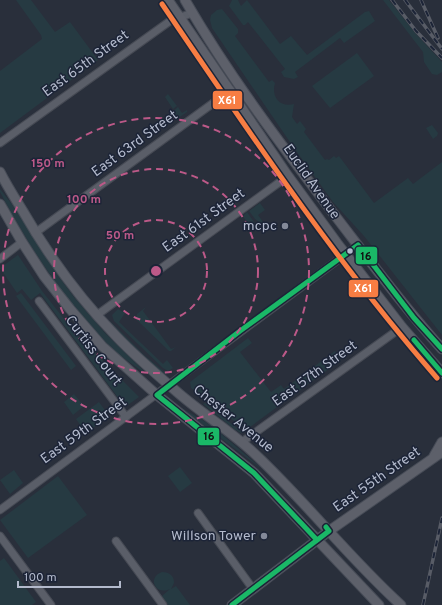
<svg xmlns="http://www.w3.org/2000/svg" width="442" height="605" font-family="Overpass,sans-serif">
	<rect width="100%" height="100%" fill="#292f3b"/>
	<!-- green -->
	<g fill="#263a42">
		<polygon points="16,0 31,0 55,32 70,22 98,60 0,133 0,71 42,39 41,35"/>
		<polygon points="232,0 238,0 241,6 247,0 280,44 291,36 307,55 365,12 369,11 375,21 344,43 340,38 295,72 298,77 294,79 284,77 281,72 285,69 248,22 245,25 243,25 229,6"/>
		<polygon points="383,0 389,0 416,34 442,62 442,72 437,75 432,74 424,62 423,52"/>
		<path d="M222,9L238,29V33L235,36L269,82L272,80L275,83C271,96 279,108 294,104L292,117L297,124L300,121L306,129L304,132L325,160L327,159L329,160L334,156L336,158L339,156L374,203L408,178L413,184L442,162V335L364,236L333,202L294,148L212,28L210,20L211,15L217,10Z"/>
		<polygon points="357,53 374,76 330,108 312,86"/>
		<polygon points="168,94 177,106 173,109 165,97"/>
		<polygon points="178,107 182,113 187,110 187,112 177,119 172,112"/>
		<polygon points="432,125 438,133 437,136 433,139 426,128"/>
		<path d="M0,189L11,203L59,277L74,297L105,333L144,371L143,372C134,365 124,359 116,352C69,308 30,249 0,192Z"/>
		<polygon points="260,203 265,210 258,215 269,230 255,219 249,211"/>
		<polygon points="247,212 258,228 255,231 244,218 244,215"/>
		<polygon points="18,255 42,291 76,334 139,397 125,407 40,293 31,300 22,289 17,293 0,268"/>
		<polygon points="21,293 76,366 71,370 16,296"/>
		<polygon points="146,307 143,311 171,349 176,347 171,351 169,351 136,319 137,314"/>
		<polygon points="118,309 125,313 119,322 163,364 167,360 173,368 168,371 163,368 114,321 112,315"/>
		<path d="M109,320L145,356L167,374L166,375C155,369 116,331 109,320Z"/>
		<polygon points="248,338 252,343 240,352 271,392 281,385 284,389 335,351 341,360 246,430 191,388 190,382"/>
		<polygon points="74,394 84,406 73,415 64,402"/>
		<polygon points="99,402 109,416 86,433 76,419"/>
		<polygon points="205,403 242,432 241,433 234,429 203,404"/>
		<polygon points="182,408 211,425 260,467 259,467 182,409"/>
		<polygon points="180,467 192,483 180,492 168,476"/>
		<polygon points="14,470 23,483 10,494 0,480"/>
		<polygon points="58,476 87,515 28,558 0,520"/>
		<polygon points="4,558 36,602 32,605 0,605 0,561"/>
		<path d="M162,572C170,572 174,576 174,583L171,589L176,586L190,605H168L162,596L170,589C155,596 147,577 162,572Z"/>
	</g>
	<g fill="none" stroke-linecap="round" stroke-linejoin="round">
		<!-- minor casing -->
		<g stroke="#464a54" stroke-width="9">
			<g id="minor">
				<polyline points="0,143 170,21 192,13"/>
				<polyline points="35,233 231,90"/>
				<polyline points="0,259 22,242"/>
				<polyline points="39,301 126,417"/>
				<polyline points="97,315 288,176"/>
				<polyline points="242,442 402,327"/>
				<polyline points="0,510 358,245"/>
				<polyline points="198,513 253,589"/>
				<polyline points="0,536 51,605"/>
				<polyline points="116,541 163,605"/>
			</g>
		</g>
		<!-- major casing -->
		<g stroke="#474c57" stroke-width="11">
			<g id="major">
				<polyline points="168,0 288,176 337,243 402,327 442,373"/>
				<path d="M185,0C227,73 279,142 330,209C367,257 402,305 442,349"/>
				<path d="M0,172C7,186 16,200 24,213C50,258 80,299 116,336C135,356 156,374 176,391C202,414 231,431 256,455C307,503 349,558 401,605"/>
				<polyline points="0,204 22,242 44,276 70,309 102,346 157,395 254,473 379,605"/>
				<polyline points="434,456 442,442"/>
				<polyline points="232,605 329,531 442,452"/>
			</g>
		</g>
		<!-- minor -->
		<use href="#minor" stroke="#5a5e68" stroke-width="7"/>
		<!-- major -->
		<use href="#major" stroke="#5d606a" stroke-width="9"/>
		<!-- rail casing -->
		<g stroke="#585c66" stroke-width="3.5">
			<g id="rail">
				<polyline points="392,0 416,31 442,58"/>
				<polyline points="405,0 442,49"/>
				<polyline points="421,0 438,38"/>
				<polyline points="423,605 442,518"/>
			</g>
		</g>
		<!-- rail -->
		<use href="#rail" stroke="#1c2437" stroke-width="2" stroke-dasharray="6" stroke-linecap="butt"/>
		<!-- bus-1 casing -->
		<g stroke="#1c2437" stroke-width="8">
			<g id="bus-1">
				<polyline points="414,340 442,373"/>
				<polyline points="317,540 254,473 157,395 240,331 358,245 414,318 442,349"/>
				<polyline points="232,605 329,531 326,527"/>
			</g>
		</g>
		<!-- bus-2 casing -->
		<g stroke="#1c2437" stroke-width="8">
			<path id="bus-2" d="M162,4C249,132 335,261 437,378"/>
		</g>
		<!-- bus-1 -->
		<use href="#bus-1" stroke="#1ab867" stroke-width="5"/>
		<!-- bus-2 -->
		<use href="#bus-2" stroke="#f77d43" stroke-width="5"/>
	</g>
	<!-- distance rings -->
	<g fill="none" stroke="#bc5988" stroke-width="2" stroke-dasharray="7 5">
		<circle cx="156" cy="271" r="51"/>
		<circle cx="156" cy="271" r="102"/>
		<circle cx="156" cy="271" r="153"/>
	</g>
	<!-- markers -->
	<g fill="#838999" stroke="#1c2437" stroke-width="1.5">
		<circle cx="285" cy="226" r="4"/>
		<circle cx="264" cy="536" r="4"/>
	</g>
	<circle fill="#b3bacc" stroke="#1c2437" stroke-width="1.5" cx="350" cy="251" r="3.5"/>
	<g text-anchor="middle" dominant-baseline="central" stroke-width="3" stroke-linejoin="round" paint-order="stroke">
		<!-- street labels -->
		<g font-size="14" fill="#b3bacc" stroke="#1c2437">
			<text transform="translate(86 64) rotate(-36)">East 65th Street</text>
			<text transform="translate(135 144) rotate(-36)">East 63rd Street</text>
			<text transform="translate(311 182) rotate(55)">Euclid Avenue</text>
			<text transform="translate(204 221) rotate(-36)">East 61st Street</text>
			<text transform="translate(93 351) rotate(53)">Curtiss Court</text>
			<text transform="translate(315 374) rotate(-36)">East 57th Street</text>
			<text transform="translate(233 419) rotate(39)">Chester Avenue</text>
			<text transform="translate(84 431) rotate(-36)">East 59th Street</text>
			<text transform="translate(377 480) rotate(-35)">East 55th Street</text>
		</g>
		<!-- poi labels -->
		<g font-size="14" fill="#b3bacc" stroke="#1c2437" text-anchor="end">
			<text x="277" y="226">mcpc</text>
			<text x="256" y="536">Willson Tower</text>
		</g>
	</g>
	<circle cx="156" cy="271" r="6" fill="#bc5988" stroke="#1c2437" stroke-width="2"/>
	<g font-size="12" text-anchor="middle" font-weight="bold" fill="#bc5988" stroke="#1c2437" stroke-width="3" stroke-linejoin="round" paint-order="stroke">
		<text x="48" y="167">150 m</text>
		<text x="84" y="203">100 m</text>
		<text x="120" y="239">50 m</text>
	</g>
	<g stroke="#1c2437" stroke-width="1.5">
		<rect x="212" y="90" width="31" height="20" rx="4" fill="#f77d43"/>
		<rect x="355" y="246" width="23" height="19" rx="4" fill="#1ab867"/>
		<rect x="348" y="279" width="31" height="19" rx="4" fill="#f77d43"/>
		<rect x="197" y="427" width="23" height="19" rx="4" fill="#1ab867"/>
	</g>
	<g font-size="11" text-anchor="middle" font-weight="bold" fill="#fff">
		<text x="227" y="104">X61</text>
		<text x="363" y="292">X61</text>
	</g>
	<g font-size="11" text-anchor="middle" font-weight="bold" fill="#111">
		<text x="366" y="260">16</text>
		<text x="209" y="440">16</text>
	</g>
	<!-- scale -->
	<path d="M18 581v6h102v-6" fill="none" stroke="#b3bacc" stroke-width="2"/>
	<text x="24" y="581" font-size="12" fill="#b3bacc" stroke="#1c2437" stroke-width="3" paint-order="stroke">100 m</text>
</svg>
